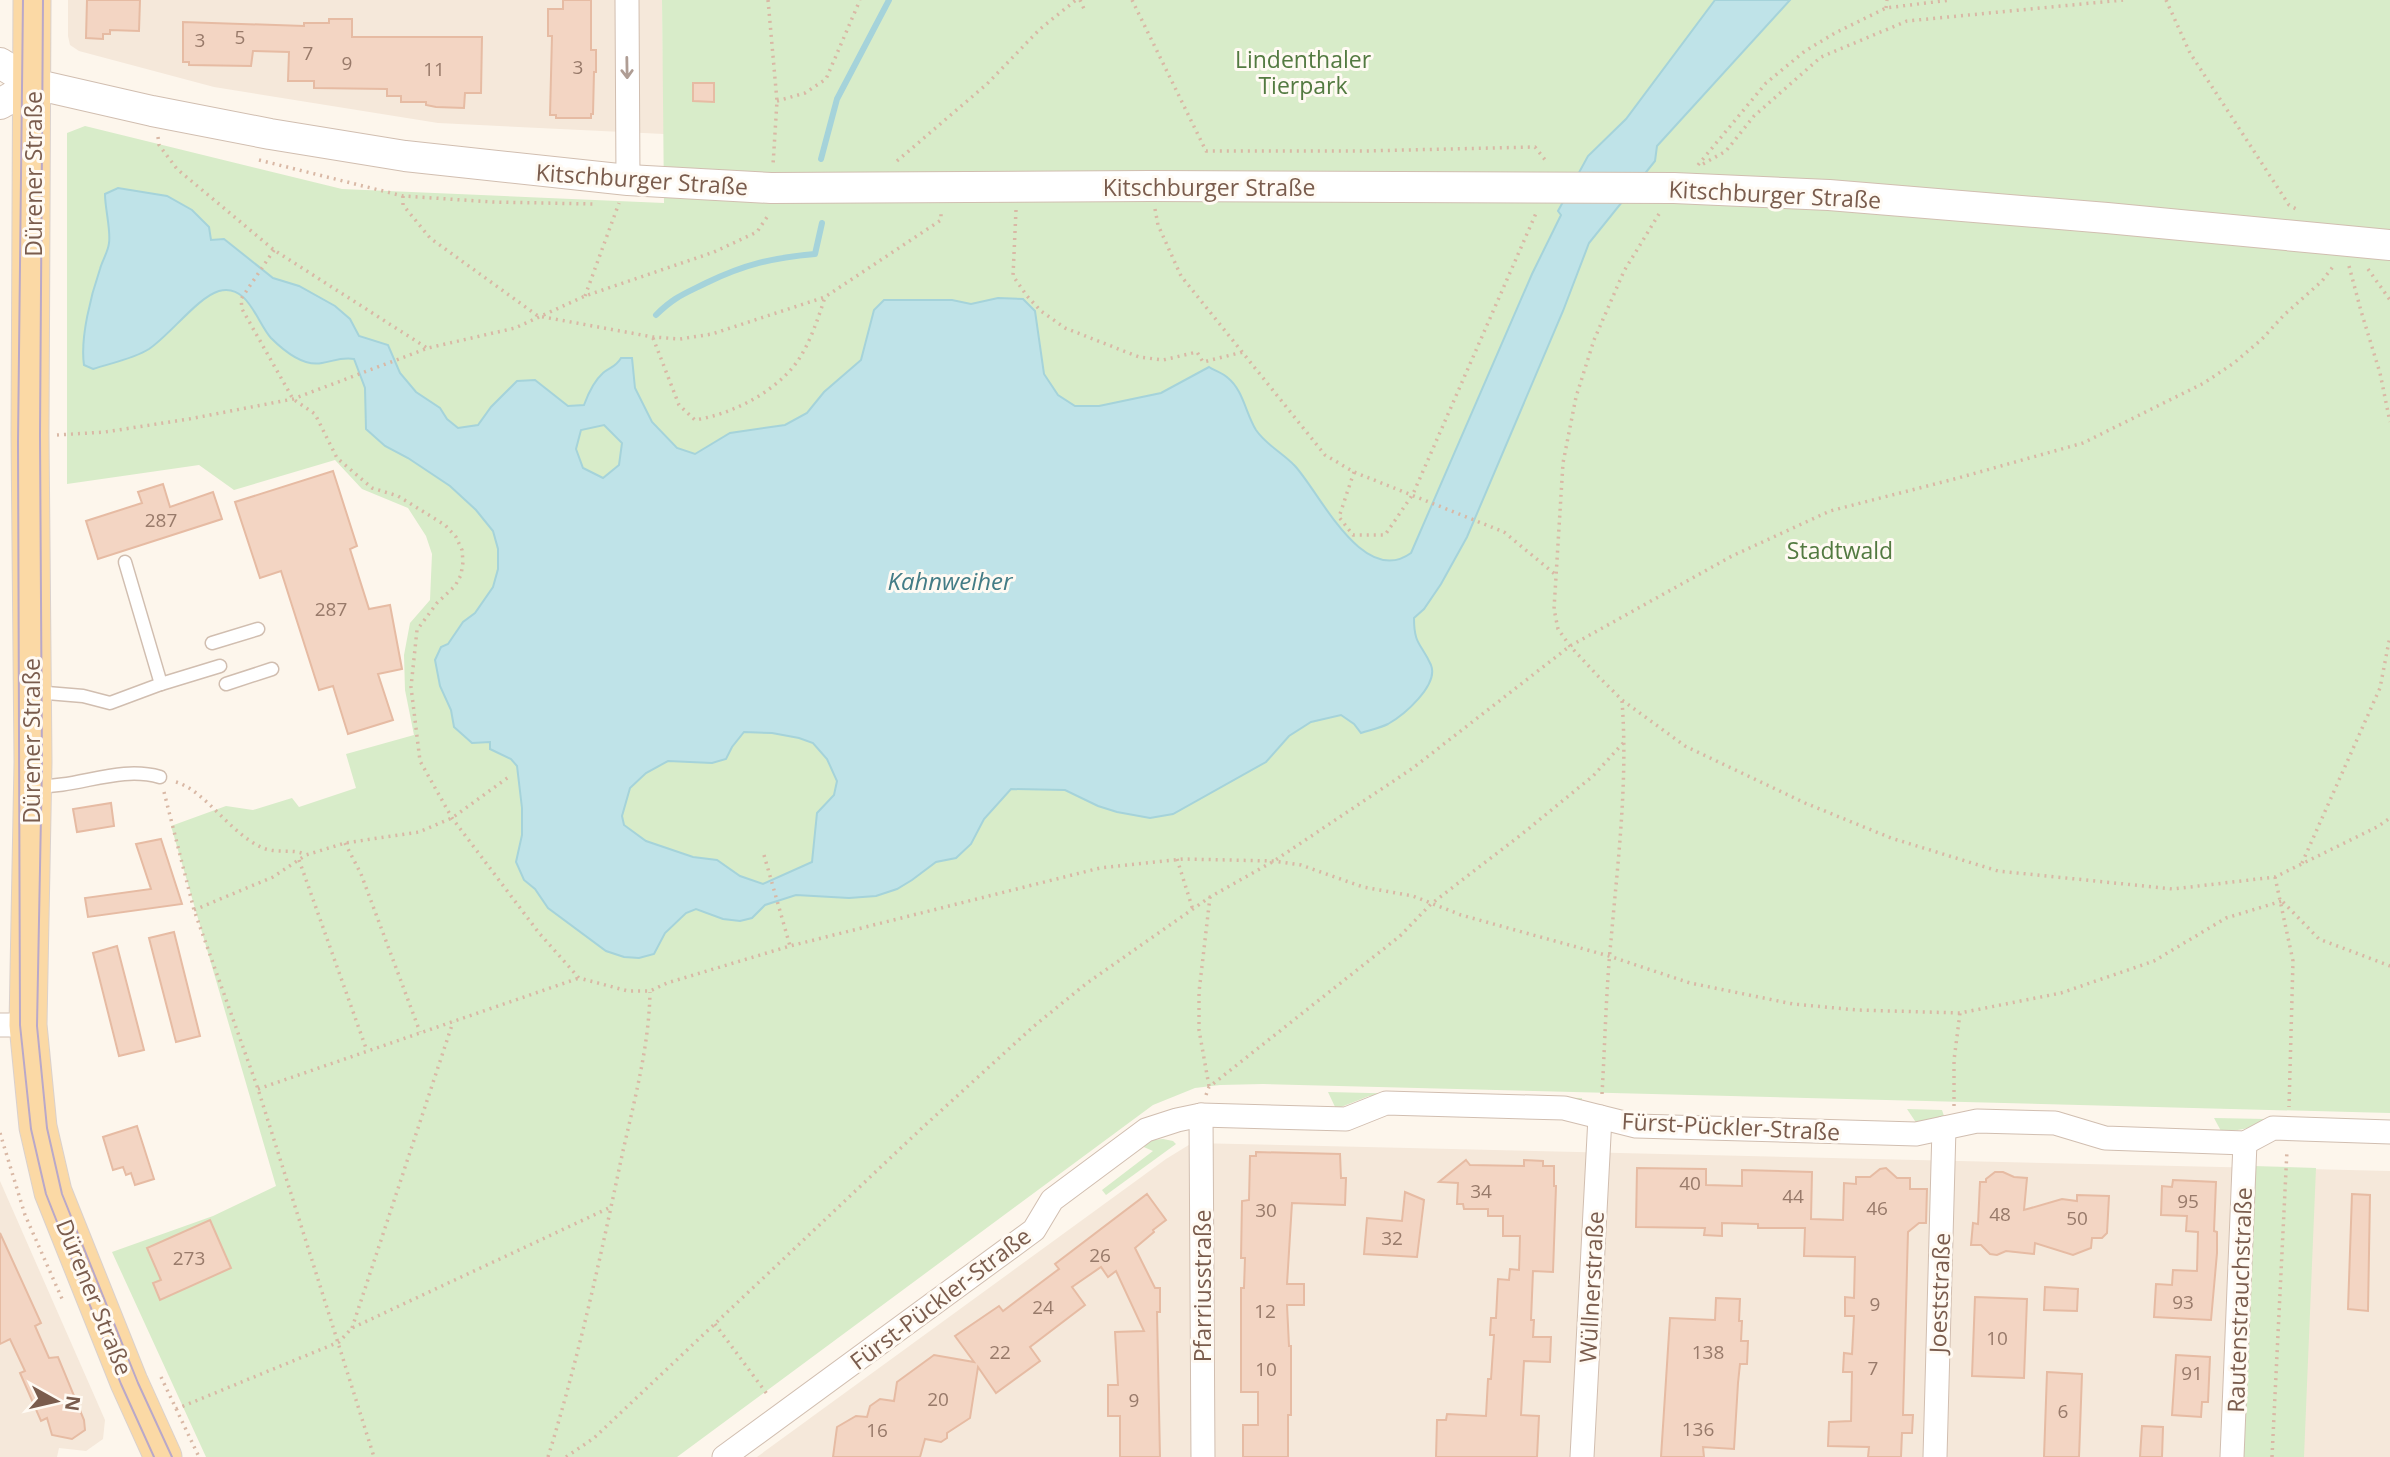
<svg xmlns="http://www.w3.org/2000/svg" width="2390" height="1457" font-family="'Open Sans',sans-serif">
	<rect width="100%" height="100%" fill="#fdf6ec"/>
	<!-- residential -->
	<g fill="#f5e8da">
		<polygon points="68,0 662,0 664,134 438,123 214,87 79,51 70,45 68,36"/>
		<polygon points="1192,1143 2390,1171 2390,1457 757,1457 1166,1159"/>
		<polygon points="0,1181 105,1420 103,1439 86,1451 59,1448 57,1457 0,1457"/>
	</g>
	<!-- green -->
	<g fill="#d8ecc9">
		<polygon points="662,0 2390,0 2390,1113 1263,1084 1220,1085 1195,1088 1153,1105 677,1457 206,1457 112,1252 213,1216 276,1186 171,826 226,806 253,810 292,798 299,807 356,788 346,754 414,735 405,690 404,655 410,623 430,600 432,554 426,536 408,508 362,489 335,460 234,490 199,465 67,484 67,133 85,126 342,189 664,203"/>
		<polygon points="1328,1092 1582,1098 1582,1101 1369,1096 1336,1109"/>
		<polygon points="1907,1109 1942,1110 1944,1116 1917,1124"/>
		<path d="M2214,1118L2266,1119C2251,1129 2239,1131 2221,1131Z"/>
		<polygon points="1163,1139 1173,1141 1176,1144 1106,1195 1102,1190 1153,1151 1139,1145 1152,1140"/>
		<polygon points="2253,1166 2316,1168 2304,1457 2241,1457"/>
	</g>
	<!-- water -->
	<path fill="#bfe3e8" stroke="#a5d3da" stroke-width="2" fill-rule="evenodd" d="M1715,0H1790L1657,146L1655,161L1589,243L1563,311L1467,537L1441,584L1424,609L1414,618C1414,645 1421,643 1431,665C1439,685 1404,715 1388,724C1380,728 1370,730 1361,733L1354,724L1341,715L1311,722L1289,736L1266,762L1173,814L1150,818L1117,812L1098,806L1065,790L1011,789L984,819L971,844L956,858L936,862L912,880L897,889L876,896L849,898L796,895L765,905L752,918L740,921L723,919L696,909L686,913L665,933L654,954L639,958L624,957L606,951L548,908L535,889L524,880L516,862L522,835V808L517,766L511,759L490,749V742L472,743L454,727L451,710L440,686L435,660L441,647L448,644L463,622L475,613L493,587L498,569V549L493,531L476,510L450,486L408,458L385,446L366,429L365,388L354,359C341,357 334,361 322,363C303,367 284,351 271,338C257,323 248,283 219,291C198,297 170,335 149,349C133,359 111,363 93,369L84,365C80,338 91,295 100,269C102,261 108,252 109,243C111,230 105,209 105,194L118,188L167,196L192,210L209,227L211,240L224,239L273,278L299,286L335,306L350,319L359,336L388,345L400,373L416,392L440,408L447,419L458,428L478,425L491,407L517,381L535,380L568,406L584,405C588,394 594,381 603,373C610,367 616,367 621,358H632L635,388L652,422L677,448L695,454L730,433L785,425L807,413L824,392L861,360L874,310L884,300H952L971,304L998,298L1023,299L1035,311L1044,374L1058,395L1075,406H1099L1161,393L1209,367C1215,371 1223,373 1228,378C1243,390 1246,414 1256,430C1266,445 1283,453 1295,466C1320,493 1363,588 1411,553L1532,274L1561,215L1558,211L1588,156L1626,119ZM604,425L622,443L619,465L603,478L583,468L576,449L581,430ZM744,732L772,733L799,738L813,743L827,759L837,781L834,795L817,813L812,862L763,884L740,876L717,860L693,857L646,841L624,825L622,816L630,788L646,773L668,761L712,763L726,759L732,747Z"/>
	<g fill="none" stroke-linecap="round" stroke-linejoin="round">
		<!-- stream -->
		<g stroke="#a5d3da" stroke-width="6">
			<polyline points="821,159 837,99 889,0"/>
			<path d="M656,315C674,297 684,294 706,283C745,264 772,258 815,254L822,223"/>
		</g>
	</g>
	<!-- building -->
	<g fill="#f3d5c3" stroke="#e6bba3" stroke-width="2">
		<polygon points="87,0 140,0 139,31 110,30 110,34 103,34 103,39 86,38"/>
		<polygon points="563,0 591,0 591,50 596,50 596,72 594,72 593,114 591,114 591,118 556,118 556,115 550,115 552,36 548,36 548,9 563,9"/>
		<polygon points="329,19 352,19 352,37 482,37 481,93 465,93 464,108 436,107 426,105 426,102 401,102 401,96 387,96 387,89 314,88 314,81 288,81 289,52 253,51 251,66 189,65 189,62 183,62 183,22 304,26 304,23 329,23"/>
		<polygon points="693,83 714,83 714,102 693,101"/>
		<polygon points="333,471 357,546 350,549 369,609 390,605 402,669 378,674 393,720 348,734 333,686 319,690 281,571 260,578 235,502"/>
		<polygon points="163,484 170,507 213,492 222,519 98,559 86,521 142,503 138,492"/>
		<polygon points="111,803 114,826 77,832 73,809"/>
		<polygon points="161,839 182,904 88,917 85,898 151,889 136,844"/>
		<polygon points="174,932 200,1036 176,1042 149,938"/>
		<polygon points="117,946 144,1050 119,1056 93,953"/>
		<polygon points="137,1126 154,1179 135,1185 131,1173 126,1175 123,1167 113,1170 103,1137"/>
		<polygon points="1256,1152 1340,1154 1341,1178 1346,1178 1345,1205 1292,1203 1287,1284 1304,1284 1304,1305 1287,1305 1289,1346 1291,1346 1291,1415 1288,1415 1288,1457 1243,1457 1243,1425 1258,1425 1258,1392 1241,1392 1241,1288 1244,1288 1245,1258 1241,1258 1242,1201 1249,1200 1250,1156 1256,1156"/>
		<polygon points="1466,1160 1470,1165 1524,1166 1524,1160 1543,1161 1543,1166 1554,1166 1554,1186 1556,1186 1553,1272 1533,1271 1531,1320 1534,1320 1533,1337 1551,1337 1550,1362 1524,1361 1521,1415 1539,1416 1537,1457 1436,1457 1437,1420 1446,1420 1447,1414 1486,1416 1488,1379 1491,1379 1494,1335 1490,1335 1491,1318 1496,1318 1498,1279 1509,1280 1510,1269 1519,1270 1520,1236 1503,1236 1503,1216 1488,1216 1488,1209 1464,1209 1463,1204 1457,1204 1458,1183 1439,1182"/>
		<polygon points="1637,1168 1706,1169 1706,1185 1742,1186 1742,1170 1812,1172 1811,1219 1843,1220 1844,1183 1856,1184 1856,1177 1870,1177 1880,1169 1886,1168 1897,1178 1910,1178 1910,1189 1927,1189 1926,1223 1919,1223 1908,1232 1903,1415 1913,1415 1912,1433 1902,1433 1901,1457 1868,1457 1869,1447 1828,1446 1829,1422 1851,1421 1852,1372 1843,1372 1844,1353 1852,1354 1854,1316 1845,1316 1845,1297 1854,1298 1855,1257 1804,1256 1805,1228 1758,1228 1758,1224 1722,1223 1722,1236 1704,1235 1705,1228 1636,1227"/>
		<polygon points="1995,1172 2003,1172 2014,1177 2027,1178 2024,1210 2062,1199 2077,1201 2077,1195 2109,1196 2107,1233 2102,1238 2092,1238 2091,1248 2073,1255 2035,1243 2034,1254 2006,1251 1997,1255 1990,1254 1981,1245 1971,1245 1973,1223 1978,1224 1980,1182 1986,1182 1986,1179"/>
		<polygon points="2173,1180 2216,1182 2214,1231 2217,1232 2217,1253 2211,1320 2154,1317 2156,1284 2172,1285 2173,1270 2197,1271 2198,1232 2186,1231 2187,1216 2161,1215 2162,1186 2172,1187"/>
		<polygon points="1405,1192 1424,1200 1417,1257 1364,1254 1367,1218 1402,1221"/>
		<polygon points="1147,1194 1166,1220 1153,1230 1154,1232 1135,1248 1155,1288 1160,1288 1160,1312 1157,1312 1160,1457 1120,1457 1120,1416 1108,1416 1108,1385 1118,1385 1115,1332 1144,1331 1116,1271 1108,1277 1101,1267 1072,1287 1085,1305 1030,1347 1040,1361 996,1393 978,1367 970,1418 947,1433 947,1438 941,1442 925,1439 920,1457 833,1457 837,1427 856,1416 867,1417 870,1406 880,1399 894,1401 897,1382 934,1355 974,1362 955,1336 999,1306 1003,1311 1059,1269 1055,1264"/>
		<polygon points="2352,1194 2370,1195 2368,1311 2348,1309"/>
		<polygon points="210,1220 231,1268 160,1300 153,1283 161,1280 147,1248"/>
		<polygon points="0,1233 41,1323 35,1326 49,1358 58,1357 84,1420 85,1430 72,1439 52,1435 47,1418 41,1421 20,1373 25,1371 10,1339 0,1344"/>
		<polygon points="2045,1287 2078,1289 2077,1311 2044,1310"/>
		<polygon points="1975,1297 2027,1299 2024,1378 1972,1376"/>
		<polygon points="1716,1298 1740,1299 1739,1321 1742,1321 1741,1341 1748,1341 1747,1364 1740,1364 1738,1383 1734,1449 1703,1447 1704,1457 1661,1457 1670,1318 1715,1320"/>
		<polygon points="2176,1355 2210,1357 2208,1402 2202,1402 2201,1417 2172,1415"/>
		<polygon points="2047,1372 2082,1374 2079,1457 2044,1457"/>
		<polygon points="2142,1426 2163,1427 2162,1457 2140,1457"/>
	</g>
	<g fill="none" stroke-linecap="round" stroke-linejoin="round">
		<!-- service casing -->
		<g stroke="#d1beb0" stroke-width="15">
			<g id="service">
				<polyline points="125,562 161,684"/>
				<polyline points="212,643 258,629"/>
				<polyline points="226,684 272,669"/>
				<polyline points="35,692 83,696 110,703 161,684 220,666"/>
				<path d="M36,786C78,788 119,765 160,777"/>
			</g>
		</g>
		<!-- minor casing -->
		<g stroke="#d1beb0" stroke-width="25">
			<g id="minor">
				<polyline points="627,0 628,180"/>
				<polyline points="0,1025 28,1025"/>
				<polyline points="1201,1115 1203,1457"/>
				<polyline points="724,1457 1034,1230 1052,1200 1146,1130 1177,1120 1201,1115 1346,1119 1386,1103 1564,1108 1636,1126 1916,1134 1977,1121 2055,1123 2105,1138 2245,1143 2273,1128 2390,1132"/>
				<polyline points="1582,1457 1600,1117"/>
				<polyline points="1935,1457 1944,1128"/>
				<polyline points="2232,1457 2245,1143"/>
			</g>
		</g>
		<!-- tertiary casing -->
		<g stroke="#d1beb0" stroke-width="32">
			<g id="tertiary">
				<polyline points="0,63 34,84 152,111 270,134 405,156 628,180 771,188 1151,186 1674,188 1829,195 2107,218 2390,245"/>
				<polyline points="0,104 34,84"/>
			</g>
		</g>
		<!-- primary casing -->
		<g stroke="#dad1cd" stroke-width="39">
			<polyline id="primary" points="32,0 30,434 33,762 28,1025 38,1127 53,1192 129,1382 163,1457"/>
		</g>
		<!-- path -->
		<g stroke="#d9b8a5" stroke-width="3.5" stroke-dasharray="2 5" stroke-linecap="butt">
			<polyline points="768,0 777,101 773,165"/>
			<polyline points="1080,0 1085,11"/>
			<polyline points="1132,0 1206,151 1364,151 1535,147 1546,161"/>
			<polyline points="2166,0 2190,53 2289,205 2298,210"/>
			<polyline points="1886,8 1887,0"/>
			<polyline points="777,101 805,93 826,79 860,0"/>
			<polyline points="158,137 159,145 177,169 274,250 427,348"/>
			<polyline points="259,160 403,196 493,202 593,204"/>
			<polyline points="897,161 987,84 1040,29 1076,0"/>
			<polyline points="1703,164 1726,151 1754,116 1821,57 1907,21 2123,0"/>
			<polyline points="1698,165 1766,83 1805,51 1835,33 1886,8 1950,0"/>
			<polyline points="403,196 403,205 430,238 538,316 653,337 680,339 712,334 825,297 941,220 941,211"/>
			<polyline points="1155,209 1158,225 1181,276 1325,455 1354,472 1504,532 1556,575"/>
			<polyline points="1016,210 1013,276 1027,296 1041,311 1065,328 1139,357 1163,360 1197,352 1203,362 1243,352"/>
			<polyline points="1659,214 1624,271 1594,340 1576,397 1563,463 1554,609 1558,629 1570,646 1598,676 1622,700 1685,746 1805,803 1891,838 1998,871 2173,889 2275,877 2377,827 2390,818"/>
			<polyline points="274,250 241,299 242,309 293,399 315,414 337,458 372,488 398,496 445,525 456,537 462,550 463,562 461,575 455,586 437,603 417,630 411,687 420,761 452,818 539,933 579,978 628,991 650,991 667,983 790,946 1100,868 1183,859 1274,861 1301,865 1363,887 1413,896 1461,915 1609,956 1690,983 1793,1004 1857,1010 1960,1013 2061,993 2154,961 2226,918 2282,901"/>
			<polyline points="2349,266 2361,311 2380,373 2390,422"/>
			<polyline points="2368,269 2390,300"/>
			<polyline points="585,296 619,203"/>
			<path d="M653,338L679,405L695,420C732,414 774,393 797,362C810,343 818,319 825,297"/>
			<polyline points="57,435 105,432 189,419 293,399 428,348 515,328 585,296 714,252 757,232 769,214"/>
			<polyline points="1354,472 1339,517 1353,535 1385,535 1413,494 1537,211"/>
			<path d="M176,782C206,791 230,834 263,848C277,854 294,848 306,855"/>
			<polyline points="164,792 194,910 258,1089 374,1457"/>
			<polyline points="345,843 361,874 420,1032"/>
			<polyline points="764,855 790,946"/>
			<polyline points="1177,859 1193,910"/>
			<polyline points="299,860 367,1051"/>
			<polyline points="2302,863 2380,688 2390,636"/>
			<polyline points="2275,877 2293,961 2289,1107"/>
			<polyline points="2283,902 2319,939 2390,966"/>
			<polyline points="194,910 273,877 306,855 345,843 419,832 452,818 510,776"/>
			<polyline points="1209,1086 1199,1030 1199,992 1210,897"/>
			<polyline points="258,1089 579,978"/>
			<path d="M1602,1094C1605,1043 1606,991 1611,940C1618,860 1628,781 1622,701"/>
			<polyline points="1206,1095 1209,1087 1400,936 1431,904 1522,834 1593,776 1625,741"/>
			<polyline points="1954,1106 1954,1060 1960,1013"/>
			<polyline points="0,1133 25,1215 63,1301"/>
			<polyline points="715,1324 767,1394"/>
			<polyline points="352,1328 453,1022"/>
			<polyline points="161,1377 199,1457"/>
			<polyline points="176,1409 339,1342 352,1328 611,1207"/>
			<path d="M548,1457C578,1360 600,1260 621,1160C633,1105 649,1049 650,992"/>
			<polyline points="566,1457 594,1438 922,1128 1034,1026 1087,983 1210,897 1274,861 1413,768 1570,646 1732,556 1830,511 1958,478 2083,443 2204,383 2234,363 2262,339 2284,315 2322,281 2335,264"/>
			<polyline points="2272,1457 2287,1150"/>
		</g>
		<!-- service -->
		<use href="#service" stroke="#fff" stroke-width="12"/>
		<!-- minor -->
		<use href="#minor" stroke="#fff" stroke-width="23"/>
		<!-- tertiary -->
		<use href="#tertiary" stroke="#fff" stroke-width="30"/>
		<!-- primary -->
		<use href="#primary" stroke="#fbd9a5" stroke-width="37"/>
		<!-- tram -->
		<g stroke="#b9a8c9" stroke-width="2">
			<polyline points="23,0 18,442 20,1025 31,1129 46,1194 121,1384 154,1457"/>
			<polyline points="43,0 40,435 42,763 37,1026 47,1128 62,1194 138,1383 172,1457"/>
		</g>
	</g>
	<!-- one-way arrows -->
	<defs><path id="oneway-shaft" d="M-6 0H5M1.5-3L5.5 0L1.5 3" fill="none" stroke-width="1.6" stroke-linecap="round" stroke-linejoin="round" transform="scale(1.75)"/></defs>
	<use stroke="#af9d94" href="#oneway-shaft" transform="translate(627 68) rotate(89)"/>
	<g text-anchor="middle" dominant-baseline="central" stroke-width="6" stroke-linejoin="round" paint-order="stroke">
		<!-- number labels -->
		<g font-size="19" fill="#987a6a">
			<text x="240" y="37">5</text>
			<text x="200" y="40">3</text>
			<text x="308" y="53">7</text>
			<text x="347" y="63">9</text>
			<text x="578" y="67">3</text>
			<text x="434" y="69">11</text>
			<text x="161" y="520">287</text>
			<text x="331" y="609">287</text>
			<text x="1690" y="1183">40</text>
			<text x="1481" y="1191">34</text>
			<text x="1793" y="1196">44</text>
			<text x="2188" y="1201">95</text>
			<text x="1877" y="1208">46</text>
			<text x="1266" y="1210">30</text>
			<text x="2000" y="1214">48</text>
			<text x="2077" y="1218">50</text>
			<text x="1392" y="1238">32</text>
			<text x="1100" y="1255">26</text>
			<text x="189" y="1258">273</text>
			<text x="2183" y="1302">93</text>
			<text x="1875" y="1304">9</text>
			<text x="1043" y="1307">24</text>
			<text x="1265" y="1311">12</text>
			<text x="1997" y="1338">10</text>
			<text x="1000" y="1352">22</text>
			<text x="1708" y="1352">138</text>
			<text x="1873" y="1368">7</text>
			<text x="1266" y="1369">10</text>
			<text x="2192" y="1373">91</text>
			<text x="938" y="1399">20</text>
			<text x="1134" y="1400">9</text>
			<text x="2063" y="1411">6</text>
			<text x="1698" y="1429">136</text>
			<text x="877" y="1430">16</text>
		</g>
		<!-- park labels -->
		<g font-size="23" fill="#537a41" stroke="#fffaf3">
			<text x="1303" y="59">Lindenthaler<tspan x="1303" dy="26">Tierpark</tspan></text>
			<text x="1840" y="550">Stadtwald</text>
		</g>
		<!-- street labels -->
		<g font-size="23" fill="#7a5c4d" stroke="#fffaf3">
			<text transform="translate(33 174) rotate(-90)">Dürener Straße</text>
			<text transform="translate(642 179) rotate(4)">Kitschburger Straße</text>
			<text x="1209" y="187">Kitschburger Straße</text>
			<text transform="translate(1775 194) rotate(3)">Kitschburger Straße</text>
			<text transform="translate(31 741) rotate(-90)">Dürener Straße</text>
			<text transform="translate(1731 1126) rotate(3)">Fürst-Pückler-Straße</text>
			<text transform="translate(1202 1286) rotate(-90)">Pfarriusstraße</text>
			<text transform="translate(1591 1287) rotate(-87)">Wüllnerstraße</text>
			<text transform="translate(1939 1293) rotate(-88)">Joeststraße</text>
			<text transform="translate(95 1297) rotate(68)">Dürener Straße</text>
			<text transform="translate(940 1298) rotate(-37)">Fürst-Pückler-Straße</text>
			<text transform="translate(2239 1300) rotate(-88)">Rautenstrauchstraße</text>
		</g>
		<!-- water labels -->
		<g font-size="24" font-style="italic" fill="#437c86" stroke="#fffaf3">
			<text x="950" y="580">Kahnweiher</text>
		</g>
	</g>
	<!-- north arrow -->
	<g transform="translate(56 1401) rotate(98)" stroke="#fffaf3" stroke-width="5" paint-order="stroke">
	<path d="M0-5L12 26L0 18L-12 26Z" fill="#7a5c4d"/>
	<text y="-10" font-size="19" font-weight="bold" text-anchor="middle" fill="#7a5c4d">N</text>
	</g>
</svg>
